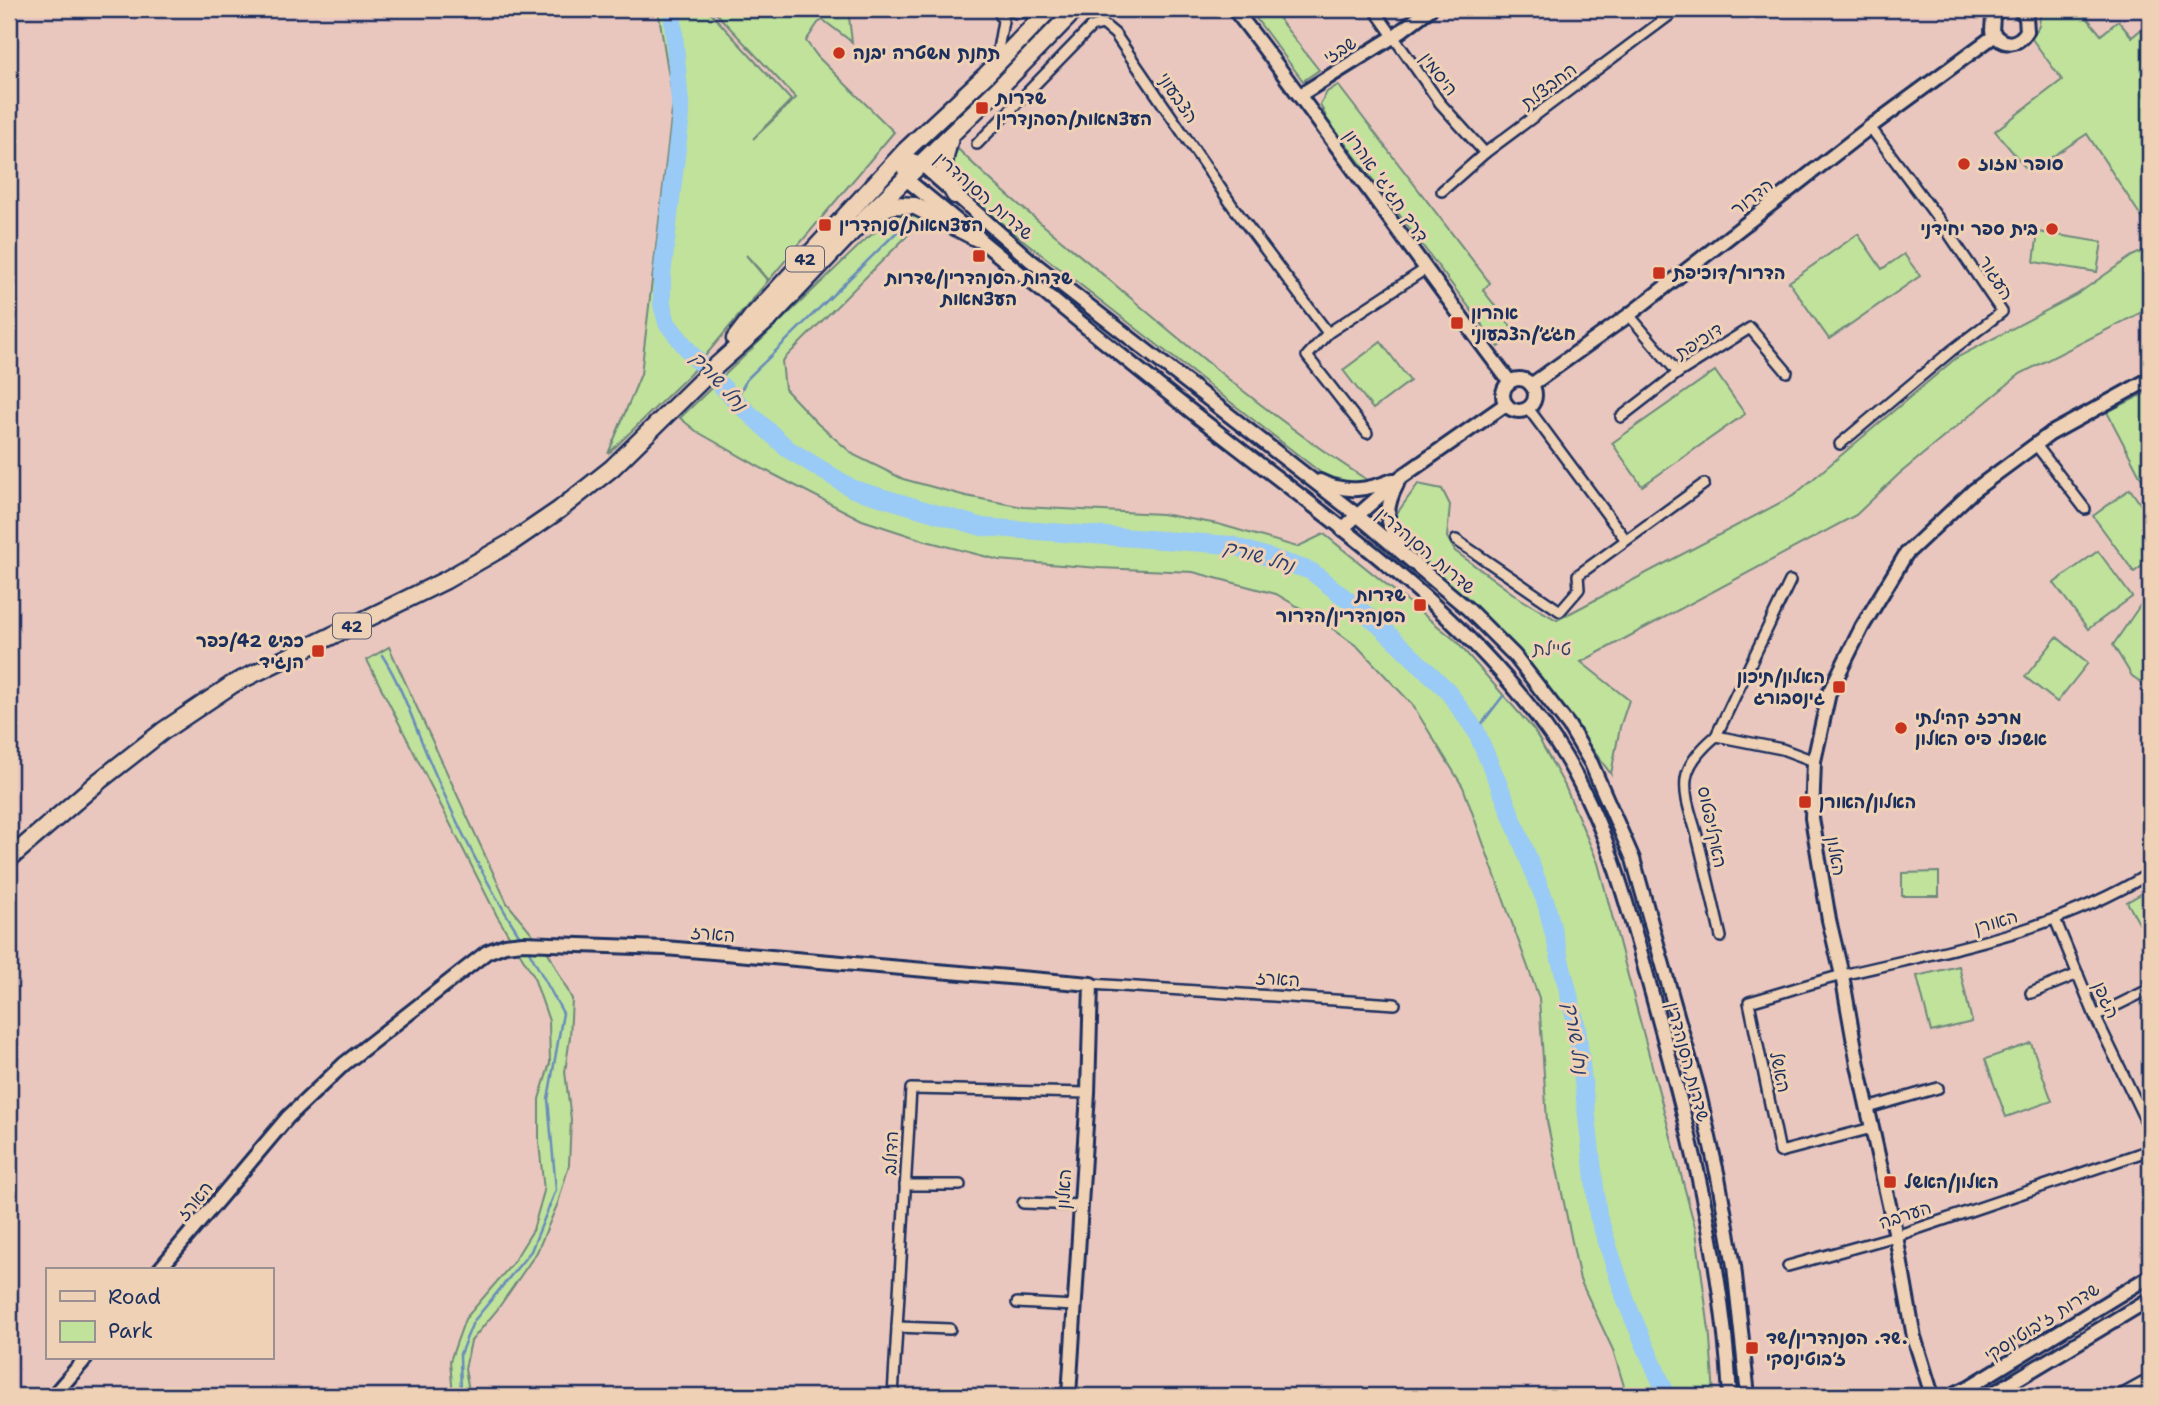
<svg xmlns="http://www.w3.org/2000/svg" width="2159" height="1405" font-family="'Shantell Sans','Playpen Sans Hebrew',sans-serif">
	<rect width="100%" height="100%" fill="#eac7be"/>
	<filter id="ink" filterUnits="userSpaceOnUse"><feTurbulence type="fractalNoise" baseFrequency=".0143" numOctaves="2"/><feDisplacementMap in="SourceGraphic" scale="14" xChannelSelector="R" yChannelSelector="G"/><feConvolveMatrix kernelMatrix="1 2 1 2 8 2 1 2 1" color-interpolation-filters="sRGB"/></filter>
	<g filter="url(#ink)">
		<!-- green -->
		<g fill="#c0e29b" stroke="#6e887c" stroke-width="2">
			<polygon points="658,9 707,9 791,100 753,139 796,98 712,9 848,9 852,42 823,20 818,23 806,41 818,57 894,132 769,280 746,255 768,281 690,374 608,454 641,374 673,102"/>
			<polygon points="1249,9 1271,9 1319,70 1303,81"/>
			<polygon points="2041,9 2080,9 2101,35 2118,21 2132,37 2150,22 2150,230 2087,134 2029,172 1995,131 2062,80 2032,39 2039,26"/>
			<polygon points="1338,85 1490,283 1483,290 1516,333 1499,347 1327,119 1320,104 1327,92"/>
			<path d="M958,149C1004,195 1057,236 1107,278C1191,349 1276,422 1369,481L1362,487L1334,483L1005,226L959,185L949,163Z"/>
			<polygon points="899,213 924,219 782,361 785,389 818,424 854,455 903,479 966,496 1023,507 1162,514 1218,524 1297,547 1324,534 1455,640 1534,730 1565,786 1598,863 1696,1231 1710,1338 1714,1396 1627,1396 1613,1350 1580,1280 1547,1121 1539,998 1463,787 1412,704 1358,647 1319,619 1276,594 1193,572 1099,568 999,560 926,541 862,520 763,469 696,431 680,418 865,240"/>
			<polygon points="2038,232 2102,242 2097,272 2034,262"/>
			<polygon points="1858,234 1882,269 1904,254 1920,276 1829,339 1789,282"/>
			<polygon points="2150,248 2150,308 2020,374 1898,475 1856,515 1581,662 1629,700 1620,727 1611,774 1554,698 1484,619 1411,546 1395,516 1418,484 1442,489 1450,505 1447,537 1455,551 1519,598 1557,620 1793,496 1956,358 2076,295 2132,256"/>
			<polygon points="1381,342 1410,381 1373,409 1343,370"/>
			<polygon points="1715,371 1745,414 1642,486 1612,443"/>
			<polygon points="2150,391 2150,488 2147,489 2107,412"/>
			<polygon points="2130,489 2150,518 2150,560 2134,572 2093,516"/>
			<polygon points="2098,551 2132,597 2088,629 2054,583"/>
			<polygon points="2145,598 2150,601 2143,629 2144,642 2150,661 2150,688 2132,676 2113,645"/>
			<polygon points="2057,637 2088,663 2057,702 2025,677"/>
			<polygon points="389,647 507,903 549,954 572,999 570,1037 565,1072 571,1119 569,1165 558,1203 537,1252 497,1310 471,1341 465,1369 470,1396 453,1396 450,1361 465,1319 512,1264 533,1230 544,1191 539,1143 539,1099 550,1063 549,1021 533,975 497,916 367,660"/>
			<polygon points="1939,872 1939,896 1902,896 1902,873"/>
			<polygon points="2150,889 2150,943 2127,902"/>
			<polygon points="1959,966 1972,1022 1931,1032 1917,976"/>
			<polygon points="2031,1043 2052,1101 2006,1117 1985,1059"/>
		</g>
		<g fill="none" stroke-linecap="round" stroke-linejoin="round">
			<!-- stream -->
			<g stroke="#678cb9" stroke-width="2.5">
				<polyline points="740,405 738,396 747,379 904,225"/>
				<path d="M382,655C403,688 415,727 430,762C456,823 485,882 521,938"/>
				<polyline points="1476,731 1503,696"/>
				<polyline points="461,1396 460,1354 473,1322 531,1251 556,1190 548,1099 563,1013 526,946"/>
			</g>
			<!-- river -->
			<polyline stroke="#9acaf6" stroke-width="18" points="672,9 681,115 662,276 662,304 667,323 692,355 740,405 788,449 853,489 982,527 1231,545 1311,571 1379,625 1447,690 1476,731 1504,797 1546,903 1577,1027 1598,1215 1627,1304 1667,1396"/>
			<!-- street casing -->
			<g stroke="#1b2f5e" stroke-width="14">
				<g id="street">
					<polyline points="1002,9 1017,13 1048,10"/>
					<polyline points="1374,9 1440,103 1485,153"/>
					<polyline points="996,61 1003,21 998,9"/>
					<polyline points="977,144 1091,27 1103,24 1115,34 1234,208 1328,333 1424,270"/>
					<polyline points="1442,191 1485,153 1678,9"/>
					<polyline points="1629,315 1678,373"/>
					<polyline points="1328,333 1307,356 1367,433"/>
					<polyline points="1528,408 1626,540"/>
					<polyline points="1621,417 1678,373 1750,328 1787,372"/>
					<polyline points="1840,444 1951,351 2002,312 1943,225 1870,127"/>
					<polyline points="2036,445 2085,509"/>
					<polyline points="1456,540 1560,611 1579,589 1578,575 1704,484"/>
					<polyline points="1716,736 1782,749 1814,761"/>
					<polyline points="2055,919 2095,1016 2150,1130"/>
					<path d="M1721,937C1713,902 1705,867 1696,832C1691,814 1684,798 1686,779C1688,762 1703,747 1716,736L1790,581"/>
					<polyline points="1091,984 1395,1004"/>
					<polyline points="2031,993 2078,974"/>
					<polyline points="2095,1016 2150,989"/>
					<polyline points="1868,1108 1938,1088"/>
					<path d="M1872,1128L1780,1152L1749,1002C1781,993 1814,982 1847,974C1953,949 2056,931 2150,873"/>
					<polyline points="905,1185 960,1185"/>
					<polyline points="1023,1203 1081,1205"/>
					<polyline points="1788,1266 1896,1236 2150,1150"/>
					<polyline points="1017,1303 1075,1306"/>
					<polyline points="897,1327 950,1329"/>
					<polyline points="893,1396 911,1089 1088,1093"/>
					<polyline points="2119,1396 2150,1379"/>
				</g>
			</g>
			<!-- secondary casing -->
			<g stroke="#1b2f5e" stroke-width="18">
				<g id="secondary">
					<path d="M1234,9C1329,131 1416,259 1510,382"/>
					<path d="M2000,9L1993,16L1992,31C2001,46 2017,47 2027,31L2026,17L2019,9"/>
					<polyline points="1300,95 1393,37 1430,9"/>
					<polyline points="901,156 920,163 1030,260 1357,515 1468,609 1514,655 1569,726 1591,763 1633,859 1698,1089 1718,1177 1734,1266 1748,1396"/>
					<path d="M901,156L906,179C1010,264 1113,351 1219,433C1339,527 1468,614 1555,741C1606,817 1628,907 1652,994C1688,1125 1723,1259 1730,1396"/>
					<circle cx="1519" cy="395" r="16"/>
					<polyline points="1531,385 1629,315 1870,127 1994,36"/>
					<path d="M1320,481C1346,494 1368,490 1393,480"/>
					<path d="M1397,484C1385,507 1384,524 1401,544"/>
					<polyline points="1342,529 1400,478 1506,404"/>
					<polyline points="159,1270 288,1117 344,1064 487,952 505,945 523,943 665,948 1091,984 1088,1093 1069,1396"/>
					<polyline points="1931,1392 1914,1337 1896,1236 1858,1065 1842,975 1829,920 1812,818 1814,761 1829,693 1862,627 1906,554 1973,491 2050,434 2150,379"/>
					<polyline points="53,1396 86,1358"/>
					<polyline points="1950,1396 1969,1387 2150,1276"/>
					<polyline points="1989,1396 2150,1299"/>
				</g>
			</g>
			<!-- highway casing -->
			<g stroke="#1b2f5e" stroke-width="21">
				<g id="highway">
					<path d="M951,135C943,163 939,169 955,195"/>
					<polyline points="874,212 894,205 915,206 977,238"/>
					<polyline points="735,339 751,318 906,150 985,76 1050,9"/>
					<polyline points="9,859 99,781 163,731 233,684 446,580 512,542 559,510 612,468 715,367 771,317 869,214 998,89 1076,9"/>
				</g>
			</g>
			<!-- street -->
			<use href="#street" stroke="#efd1b5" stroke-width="9"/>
			<!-- secondary -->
			<use href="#secondary" stroke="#efd1b5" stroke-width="12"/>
			<!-- highway -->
			<use href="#highway" stroke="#efd1b5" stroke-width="16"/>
		</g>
	</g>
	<!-- markers -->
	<g fill="#c8321e" stroke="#efd1b5" stroke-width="2.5">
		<circle cx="839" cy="53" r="7"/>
		<rect x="975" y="101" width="14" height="14" rx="3.5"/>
		<circle cx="1964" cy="164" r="7"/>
		<rect x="818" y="218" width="14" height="14" rx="3.5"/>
		<circle cx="2052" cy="229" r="7"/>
		<rect x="972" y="249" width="14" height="14" rx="3.5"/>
		<rect x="1652" y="266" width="14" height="14" rx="3.5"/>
		<rect x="1450" y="316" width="14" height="14" rx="3.5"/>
		<rect x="1413" y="598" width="14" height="14" rx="3.5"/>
		<rect x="311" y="644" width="14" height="14" rx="3.5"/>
		<rect x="1832" y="680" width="14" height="14" rx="3.5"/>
		<circle cx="1901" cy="728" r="7"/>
		<rect x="1798" y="795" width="14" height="14" rx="3.5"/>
		<rect x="1883" y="1175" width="14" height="14" rx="3.5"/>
		<rect x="1745" y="1341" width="14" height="14" rx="3.5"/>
	</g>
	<g text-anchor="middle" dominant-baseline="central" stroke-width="6" stroke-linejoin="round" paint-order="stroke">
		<!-- shield labels -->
		<g fill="#efd1b5" stroke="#5b6078" stroke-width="2">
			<rect x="786" y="246.5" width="38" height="25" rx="5"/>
			<rect x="333" y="613.5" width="38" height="25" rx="5"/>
		</g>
		<g font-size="16" font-weight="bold" fill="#1b2f5e">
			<text x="805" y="259">42</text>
			<text x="352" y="626">42</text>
		</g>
		<!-- street labels -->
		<g font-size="18" fill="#1b2f5e" stroke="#efd1b5">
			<text transform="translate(1340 50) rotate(-32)">שבזי</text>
			<text transform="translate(1439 74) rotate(53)">היסמין</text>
			<text transform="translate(1549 86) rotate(-37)">החבצלת</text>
			<text transform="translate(1178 98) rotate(56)">הצבעוני</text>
			<text transform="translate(1386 186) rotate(55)">דרך חג'ג' אהרון</text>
			<text transform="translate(984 196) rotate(41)">שדרות הסנהדרין</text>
			<text transform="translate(1752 197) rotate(-38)">הדרור</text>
			<text transform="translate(1996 278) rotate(58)">העגור</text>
			<text transform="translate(1699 341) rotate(-32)">דוכיפת</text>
			<text transform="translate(1426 551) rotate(40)">שדרות הסנהדרין</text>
			<text transform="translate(1712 827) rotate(78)">האקליפטוס</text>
			<text transform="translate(1836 856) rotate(80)">האלון</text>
			<text transform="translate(1996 922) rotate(-16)">האורן</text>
			<text transform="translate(713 934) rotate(5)">הארז</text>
			<text transform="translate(1278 979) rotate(4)">הארז</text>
			<text transform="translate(2106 1000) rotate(66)">הגפן</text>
			<text transform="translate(1688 1062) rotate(75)">שדרות הסנהדרין</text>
			<text transform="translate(1780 1072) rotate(78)">האשל</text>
			<text transform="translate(891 1153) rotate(-87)">הדולב</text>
			<text transform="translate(1064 1189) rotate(-87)">האלון</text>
			<text transform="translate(195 1201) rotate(-50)">הארז</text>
			<text transform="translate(1905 1215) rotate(-18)">הערבה</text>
			<text transform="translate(2042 1322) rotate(-32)">שדרות ז'בוטינסקי</text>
		</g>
		<!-- poi labels -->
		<g font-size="18" font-weight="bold" fill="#1b2f5e" stroke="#efd1b5" text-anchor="start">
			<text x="853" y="53">תחנת משטרה יבנה</text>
			<text x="996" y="98">שדרות<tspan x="996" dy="21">העצמאות/הסהנדרין</tspan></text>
			<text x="1978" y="164">סופר מזוז</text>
			<text x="839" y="225">העצמאות/סנהדרין</text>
			<text x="2038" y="229" text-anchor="end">בית ספר יחידני</text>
			<text x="1673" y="273">הדרור/דוכיפת</text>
			<text x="979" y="278" text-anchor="middle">שדרות הסנהדרין/שדרות<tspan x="979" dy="21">העצמאות</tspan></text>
			<text x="1471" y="313">אהרון<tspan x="1471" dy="21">חג׳ג׳/הצבעוני</tspan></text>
			<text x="1406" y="595" text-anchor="end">שדרות<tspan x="1406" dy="21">הסנהדרין/הדרור</tspan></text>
			<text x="304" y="641" text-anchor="end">כביש 42/כפר<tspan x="304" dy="21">הנגיד</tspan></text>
			<text x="1825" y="677" text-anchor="end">האלון/תיכון<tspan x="1825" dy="21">גינסבורג</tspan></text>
			<text x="1915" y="718">מרכז קהילתי<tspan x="1915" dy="21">אשכול פיס האלון</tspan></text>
			<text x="1819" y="802">האלון/האורן</text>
			<text x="1904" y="1182">האלון/האשל</text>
			<text x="1766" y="1338">שד. הסנהדרין/שד.<tspan x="1766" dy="21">ז׳בוטינסקי</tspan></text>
		</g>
		<!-- park labels -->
		<g font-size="18" fill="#2c4164" stroke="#efd1b5">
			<text x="1552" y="649">טיילת</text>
		</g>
		<!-- water labels -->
		<g font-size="19" font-style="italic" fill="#283e6d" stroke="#efd1b5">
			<text transform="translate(719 381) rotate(48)">נחל שורק</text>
			<text transform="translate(1259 556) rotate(16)">נחל שורק</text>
			<text transform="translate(1576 1038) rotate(81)">נחל שורק</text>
		</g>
	</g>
	<!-- margin -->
	<rect width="2159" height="1405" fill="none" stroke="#efd1b5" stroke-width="35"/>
	<rect x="18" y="18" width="2124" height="1370" fill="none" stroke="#1b2f5e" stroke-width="2.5" filter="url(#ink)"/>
	<!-- legend -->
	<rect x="46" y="1268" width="228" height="91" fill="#efd1b5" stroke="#9a9092" stroke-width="2"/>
	<rect x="60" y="1291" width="35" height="10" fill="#efd1b5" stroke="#9a9092" stroke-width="2"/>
	<text x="108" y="1304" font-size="21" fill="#1b2f5e">Road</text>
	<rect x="60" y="1321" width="35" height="21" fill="#c0e29b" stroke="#9a9092" stroke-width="2"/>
	<text x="108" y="1338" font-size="21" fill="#1b2f5e">Park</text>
</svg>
